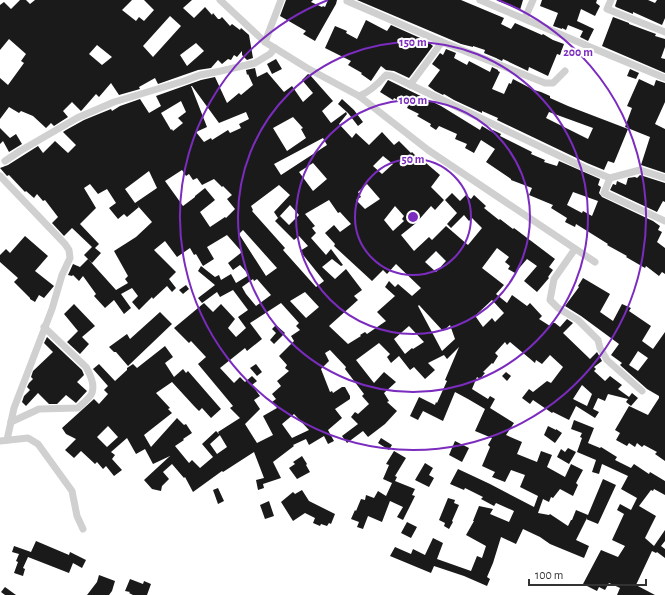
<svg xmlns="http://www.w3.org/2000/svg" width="665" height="595" font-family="'Alegreya Sans',sans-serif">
	<rect width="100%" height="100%" fill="#fff"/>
	<!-- building -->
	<g fill="#1a1a1a" fill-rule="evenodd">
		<path d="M20,0H26L30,4L35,0H132L122,10L136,21L139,17L144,21L154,10L144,0H192L183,8L194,18L205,7L212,15L213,13L218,19H220L222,17L230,26L232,24L240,30L241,28L249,35L253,58L247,60L242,55V51L237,57L234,55L231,60L228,59L222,64L218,60L211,68L198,70L158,84L155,78L139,87L140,89L119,95L111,83L99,97L96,94L82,110L81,111L72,102L63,111L68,117L54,126L51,123L46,128L33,116L21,111L19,113L9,107L0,119V78L8,85L24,63L21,61L26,54L9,39L0,50V5L4,2L11,9ZM170,16L181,26L153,57L143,46ZM196,43L204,51L187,66L180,55ZM97,45L112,57L102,65L89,54Z"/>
		<polygon points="286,0 313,0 311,2 322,7 323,6 325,7 328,0 337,0 336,4 315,41 303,34 306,31 280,16"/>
		<polygon points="357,0 461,0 504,18 501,24 511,29 515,23 542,35 543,34 553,40 564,44 560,55 557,54 548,76 529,67 528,71 503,59 502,61 496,58 484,53 485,50 473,46 473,47 461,44"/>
		<polygon points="496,0 523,0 520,10"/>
		<polygon points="542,0 597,0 596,3 600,6 595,16 581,9 577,21 594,29 588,41 580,37 583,31 568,25 566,30 562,28 562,29 553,26 558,13 540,6"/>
		<polygon points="617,0 648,0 655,3 657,0 665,0 665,18 662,25 633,12 633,14 616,7 615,6"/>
		<polygon points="613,17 629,23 629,24 656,34 655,36 665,39 665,47 661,58 665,59 665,73 602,46"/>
		<polygon points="366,20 387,31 391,25 427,41 433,46 409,78 394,71 386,70 381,66 371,81 361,74 362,73 348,65 351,61 325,48 335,26 347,31 346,33 357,39"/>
		<path d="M446,49L456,53L454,58L467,65L469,61L490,72L492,67L498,70V71L500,72L492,89L504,94L509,83L511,84L513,79L534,90L541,92L550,96V98L568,106L628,129L614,163L608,161L604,170L587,163L497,120L498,118L482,111V113L454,100L444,94L443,95L435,91L428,86L440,70L432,64L440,53L443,55ZM549,112L593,128L588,139L546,118Z"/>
		<polygon points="276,59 282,69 272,74 267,64"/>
		<path d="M255,68L257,77L267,72L284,92L292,86L303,102L313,93L302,80L308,74L310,75L333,101L322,111L331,123L346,112L347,114L339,124L352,138L356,133L369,145L382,132L394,145L399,141L411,153L412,152L425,165L426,163L440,175L431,187L444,200L435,210L431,206L416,223L401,235L414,251L429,237L432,240L446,226L468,245L482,228L472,218L469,221L464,215L451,228L447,224L457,213L445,200L452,193L460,201L466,195L471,199L474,195L486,206L484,208L499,220L500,219L513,229L514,228L555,259L549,267L553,270L548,277L549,278L537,292L524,281L537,266L527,259L515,273L508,269L510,266L505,262L509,257L497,248L482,268L504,285L496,294L507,303L512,295L527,306L530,303L542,316L539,319L550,326L553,323H555L560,327L567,319L573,323L563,333L590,359L597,352L602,361L594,367L596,369L594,371L605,381L610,376L622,385L618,389L629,397L632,393L638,398L631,406L626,402L628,399L608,394L605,401L598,398L593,409L599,412L595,418L576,406L569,420L553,412L552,413L533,400L530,404L522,398L529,389L533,392L547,381L551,383L563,367L550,355L542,364L536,360L535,363L510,342L507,345L505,342L495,353L498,356L493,364L492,363L483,372L485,373L480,379L477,377L472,389L488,399L490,396L495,399L490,408L514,423L506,435L522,442L517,454L537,462L541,451L552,455L547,467L565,477L571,464L583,470L576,483L578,485L573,496L560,489L553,498L551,497L549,502L543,499L538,513L549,515L550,514L568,526L571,520H572L576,510L588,515L603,479L616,485L598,524L586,519L587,518L576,540L589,546L584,558L550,544L540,537L523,529L516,544L501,537L493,563L487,577L490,579L487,586L464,576L434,566L431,573L390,556L395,547L411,554L413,549L425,555L433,538L443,543L437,559L471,571L477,556L482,558L486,546L466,535L474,521H473L479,506L493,509L490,514L509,522L514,511L496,503L494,506L481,499L483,497L465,488L464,490L450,484L458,469L490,484L534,507L538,496L520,487L525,475L511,470L505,482L492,477L495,472L482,466L490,447L488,445L492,438L475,431L485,409L468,399L455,392L443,421L423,411L418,420L410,416L419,397L435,405L436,402L437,403L447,381L445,380L459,347L447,359L444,355L428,363L435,370L425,379L414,367L410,370L399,356L391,363L387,357L390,354L379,343L356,360L374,383L384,372L396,382L384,393L389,401L387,402L397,411L385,424L368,437L363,431L347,443L342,436L358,424L351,417L355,412L358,414L369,404L362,396L364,394L345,369L346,367L330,350L325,353L329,361L321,369L330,392L332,391L333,393L342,387H345L350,396V399L335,409L342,418L328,430L334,441L328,444L324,436L309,445L306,439L293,445L294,446L273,462L281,478L263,484L264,488L258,490L256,480L264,478L254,452L223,472L222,471L193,492L185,477L184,478L172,464L163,472L169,479L162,486L161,491L152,489L144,480L170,456L153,464L145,449L136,454L127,438L111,452L115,455L112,459L122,470L114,476L106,466L103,469L97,462L95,464L81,451L74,458L65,450L76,439L66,434L62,428L94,399L99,404L108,394L104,390L108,386L93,369L99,364L115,381L127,370V368L133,364L137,368L165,346L173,357L165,363L174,377L183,369L186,373L188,371L221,409L211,418L202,408L199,411L194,406L172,382L156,393L170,408L168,409L172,413L144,435L151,447L177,418L184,425L186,424L192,433L183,439L184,440L175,446L189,463L192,460L200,468L213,457L202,444L216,431L220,435L210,444L217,454L227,447L218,432L240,418L230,408L233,406L198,364L206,357L191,341L189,343L174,328L204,303L213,312L221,304L235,319L228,328L236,337L246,328L238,317L248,310L233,290L220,297L217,292L202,303L198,298L215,285L198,271L201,266L215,277L219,275L221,280L231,274L236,283L249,275L240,265L233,270L228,263L242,252L227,235L207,247L214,259L203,266L196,254L194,255L190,248L177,257L165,241L154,250L176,272L169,279L176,288L172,292L167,286L153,299L152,297L139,310L132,302L138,296L132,288L121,294L131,308L124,314L114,300L105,308L94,296L96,294L83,276L79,281L73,275L72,276L68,275L73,264L80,267L88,259L116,290L128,283L125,279L128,276L114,251L136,237L152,222L137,205L139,207L127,217L124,214L118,219L109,208L116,203L107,189L98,194L90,184L84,188L96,208L80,224L99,244L95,248L101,253L92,263L84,255L92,247L72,228L64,236L52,223L58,217L45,200L43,201L37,194L34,198L26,191L25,192L9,175L7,176L0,168L8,165L38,146L43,153L55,141L68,153L76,145L63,132L66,130L84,120L111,109L112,111L120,106L140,99L149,113L161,106L156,96L201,80L215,77L227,103L239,93L241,95L253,85L248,74L247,75L246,70ZM191,86H192L219,123L246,112L249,119L239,124L241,128L230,133L228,130L212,140L211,138L204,142L196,132L207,127ZM181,101L186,112L178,118L183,123L173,131L172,129L171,130L161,113ZM293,117L303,128L301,129L306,138L287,151L273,128ZM323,138L327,145L281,175L274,164ZM383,156L393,164L382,174L373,166ZM313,163L327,179L313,191L299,172ZM182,170L186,176L189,174L193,180L197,178L202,185L214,179L222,187L223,186L232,195L227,199L235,209L226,218L225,217L210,227L200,212L215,200L205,188L195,196V197L183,206L165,181ZM149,171L157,188L135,203L125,189ZM367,184L380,199L365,209L356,200L361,197L358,192ZM279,185L290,195L274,212L278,218L290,205L299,215L289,225L280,216L275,221L294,240L299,236L308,246L300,251L324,281L316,287L283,250L285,248L252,211L253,210L251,206ZM329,200L338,213L340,212L351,224L340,232L334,225L325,233L335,244L334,246L372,281L383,270L387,274L396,264L421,288L412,296L398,284L395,287L389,281L385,287L395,296L377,312L386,321L367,334L365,332L360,335L361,336L348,344L329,326L358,300L354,296L362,290L346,269L335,279L322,267L332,259L341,266L343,265L331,249L326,255L311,238L316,233L312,228L315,226L305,214ZM395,206L404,216L402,219L404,221L393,231L384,220ZM243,230L277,268L266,276L239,234ZM436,251L446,261L436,272L425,262ZM253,279L254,281L257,279L271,295L256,306L246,294L242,287ZM305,292L319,307L306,318L290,301ZM492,300L504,313L495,322L492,318L483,327L476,317V315ZM281,303L299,323L296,326L300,330L291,336L294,341L279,356L287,365L285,368L289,371L277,381L281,386L272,394L276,399L272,402L277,408L263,416L273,435L257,443L245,424L260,409L254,400L260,396L252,385L257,381L252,376L245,382L240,377L234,383L220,368L245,348L247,351L262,339L250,323ZM419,305L443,331L450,325L455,339L442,351L418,306ZM409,326L424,342L413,349L412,348L405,354L394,339ZM582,385L592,394L587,406L573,399ZM294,414L309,430L292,438L282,424ZM108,426L118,437L107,447L97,437Z"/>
		<polygon points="630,69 639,73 636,79 627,76"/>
		<polygon points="639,79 654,86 656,80 665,83 665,102 655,124 665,129 665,173 641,165 650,137 625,127 632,108 627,106"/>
		<path d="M388,80L441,106L480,130L482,126L492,132L493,130L501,134L500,136L532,152L531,154L545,160L544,162L557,166L559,161L600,179L598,185L601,187L599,193L602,197L653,221L660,226L658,230L662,232L657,242L665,248V274L662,272L659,276L646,266L645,268L626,257L627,256L607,245L608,244L576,224L575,227L565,222L567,218L551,208L553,205L529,195L532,188L511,180V179L486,162L495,149L481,140L474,153L465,148L467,144L455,139L457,134L439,126L436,130L430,126L431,124L417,116L419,114L407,108L408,106L394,98L393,100L380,92ZM573,192L598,201L592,216L583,211L582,213L567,205Z"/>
		<polygon points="342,99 354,110 363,122 358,126 348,113 338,104"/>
		<polygon points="0,128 10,138 16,134 22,144 9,152 3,141 0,144"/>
		<polygon points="640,175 665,183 665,202 663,201 657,212 610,190 613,184 616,185 617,181 626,185 628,178 635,177 637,178"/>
		<polygon points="25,236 48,256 35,271 54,286 44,298 39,295 35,302 30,299 30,298 14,282 18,278 0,262 0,255 6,249 10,253"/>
		<path d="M583,278L610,294L600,312L613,321L622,304L631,308L629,311L651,326L642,341L653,349L665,332V461L655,454L657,452L644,445L642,447L637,443L635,447L629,443L627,446L616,440L620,433L615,430L629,406L648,415L659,398V396L647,389L620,365L622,363L611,355L619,344L581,316L565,306L579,287L578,286ZM638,351L648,358L638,371L629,365Z"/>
		<polygon points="186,285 189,289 183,294 179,290"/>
		<polygon points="74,304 95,326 82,337 89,344 80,354 67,342 78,331 64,314"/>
		<polygon points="160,312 172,324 128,366 116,352 114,352 109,347 127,334 130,339"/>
		<polygon points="276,325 285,333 274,344 270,340 276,333 272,329"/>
		<polygon points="47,337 82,370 84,375 77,382 87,391 76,403 66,395 57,404 49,404 38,393 26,406 22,402 24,396 30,390 27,387 29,383 33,379 31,377 33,371 53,352 44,343"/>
		<polygon points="256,364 262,372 257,376 250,368"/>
		<polygon points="506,372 511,376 507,381 502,376"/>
		<polygon points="574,420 594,428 588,443 600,448 601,447 617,457 615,460 631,468 634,464 649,474 650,472 665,481 665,495 654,489 653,491 651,490 639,506 656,516 645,538 654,546 665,530 665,541 661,546 665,549 665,558 657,552 656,553 652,551 636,585 655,595 617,595 620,588 609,583 605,590 599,587 597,591 583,584 601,550 618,557 625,546 612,540 624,514 617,510 620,504 631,510 637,498 621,489 628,476 602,464 599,474 592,472 596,460 577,452 582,438 580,437 582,433 571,429"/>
		<polygon points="548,426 556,430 556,429 562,433 555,443 544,435"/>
		<polygon points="381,438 392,445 389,450 378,443"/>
		<polygon points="455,441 469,448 462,462 449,455"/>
		<polygon points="568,448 576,452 569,464 557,457 561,449 565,452"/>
		<polygon points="394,451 406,458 395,476 397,477 395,481 415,489 412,495 415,496 403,520 397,517 403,507 390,501 382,522 368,516 363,529 357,527 359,522 351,519 355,510 356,511 361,499 365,500 366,495 374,498 378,491 386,496 392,483 383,479 389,465 386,464"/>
		<polygon points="302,456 307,464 306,465 310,472 297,479 289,468 295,464 293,462"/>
		<polygon points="425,463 433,468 429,475 434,478 429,487 415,480"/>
		<polygon points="218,488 224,501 218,504 213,490"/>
		<polygon points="302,490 309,501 335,514 331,524 329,523 327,526 321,524 320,526 313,523 315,518 305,513 293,521 281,502 293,492 295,494"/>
		<polygon points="448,498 455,500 454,503 459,505 452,521 453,522 449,529 444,526 445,523 439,520"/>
		<polygon points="269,501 274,516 265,519 260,505"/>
		<polygon points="407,522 417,527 411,538 401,533"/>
		<polygon points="36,541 69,555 70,552 86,560 82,568 73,563 69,573 28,557 23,568 25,569 23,576 14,573 18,562 16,561 19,554 12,552 14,546 31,552"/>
		<polygon points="99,575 115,581 112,591 109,595 87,595 97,582"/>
		<polygon points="130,579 143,584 144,581 151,584 147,595 133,595 129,593 130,592 125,591"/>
		<polygon points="5,587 16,595 5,595 1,592"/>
	</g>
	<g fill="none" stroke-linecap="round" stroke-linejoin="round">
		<!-- street -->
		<g stroke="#d0d0d0" stroke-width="7">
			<polyline points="220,0 265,42 307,68 359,96 428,150 595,262"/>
			<polyline points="480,0 590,47 665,78"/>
			<polyline points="611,0 607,9 665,32"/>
			<polyline points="347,1 442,42 545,83 553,83 565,71"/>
			<polyline points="525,18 533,0"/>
			<polyline points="265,42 281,0"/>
			<polyline points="410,85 442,42"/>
			<path d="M359,96C370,92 378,84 386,75L392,76L585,168L610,178L640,170L665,178"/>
			<polyline points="5,161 20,151 77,118 114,102 184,81 200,75 221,71 255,63 270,54 275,48"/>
			<polyline points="0,176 65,244 69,250 70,258 62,275 52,309 14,408 7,440"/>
			<polyline points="610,178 604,193 665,221"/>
			<polyline points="575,249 554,279 550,300 558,308 578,320 598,340 600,348 607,360 642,391"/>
			<path d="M11,422L39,409L78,408C82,404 90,398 92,393C95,385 90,374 86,367L44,327"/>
			<polyline points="0,441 28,438 38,444 72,491 77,516 83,529"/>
		</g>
	</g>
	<!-- distance rings -->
	<g fill="none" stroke="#7b2cbf" stroke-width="2">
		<circle cx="413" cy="217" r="58"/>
		<circle cx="413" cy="217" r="117"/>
		<circle cx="413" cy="217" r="175"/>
		<path d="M498 0A233 233 0 1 1 328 0"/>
	</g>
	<circle cx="413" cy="217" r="6" fill="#7b2cbf" stroke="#fff" stroke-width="2"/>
	<g font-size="12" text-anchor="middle" font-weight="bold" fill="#7b2cbf" stroke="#fff" stroke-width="4" stroke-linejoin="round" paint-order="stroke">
		<text x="413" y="46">150 m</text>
		<text x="578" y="56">200 m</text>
		<text x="413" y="104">100 m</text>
		<text x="413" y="163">50 m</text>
	</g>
	<!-- scale -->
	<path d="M529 579v6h117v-6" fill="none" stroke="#333333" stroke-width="2"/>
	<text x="535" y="579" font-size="12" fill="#333333" stroke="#ffffff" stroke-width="3" paint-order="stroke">100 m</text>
</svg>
